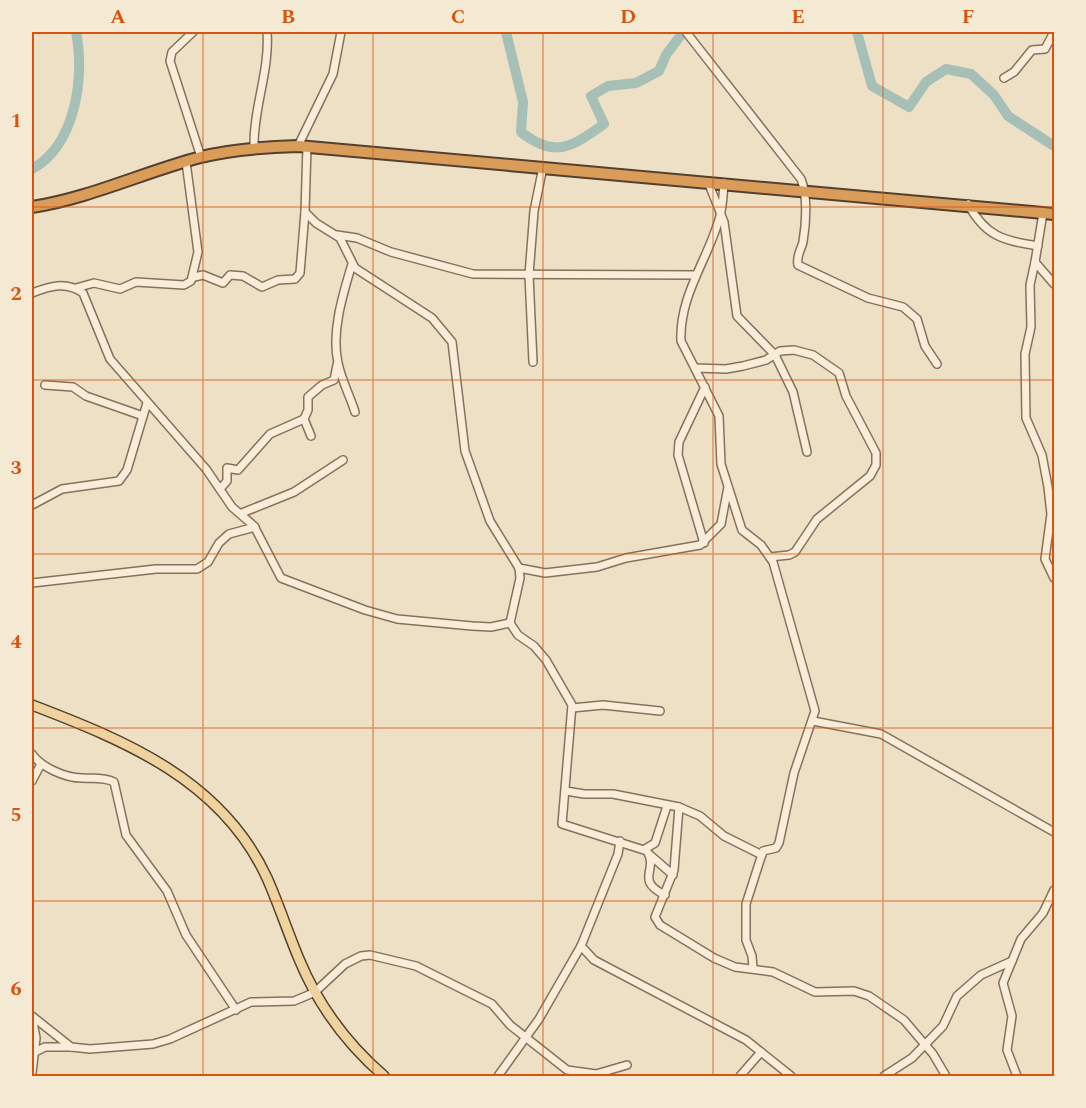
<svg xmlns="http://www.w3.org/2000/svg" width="1086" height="1108" font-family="Spectral,serif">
	<rect width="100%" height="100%" fill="#ede0c5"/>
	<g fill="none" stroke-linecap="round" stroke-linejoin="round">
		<!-- river -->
		<g stroke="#a6c0b8" stroke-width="10">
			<path d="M506,32L523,102L521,132C555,159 572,147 604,124L591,96L608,86L636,83L659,71L666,55L683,32"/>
			<polyline points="857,32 872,86 909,107 926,82 946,69 971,74 994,95 1008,116 1054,146"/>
			<path d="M32,169C76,145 85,76 76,32"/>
		</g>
		<!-- minor casing -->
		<g stroke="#87715c" stroke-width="10">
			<g id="minor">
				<polyline points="193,32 172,52 170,61 201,157"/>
				<path d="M686,32L801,179C808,196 806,224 803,242C801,250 796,256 798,265L868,298L903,307L917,319L925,346L937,364"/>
				<polyline points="1004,78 1014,72 1032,50 1045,49 1054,32"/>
				<polyline points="298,146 333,74 341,32"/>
				<path d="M307,146L305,212L316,223L340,238L355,268L432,318L452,342L465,451L490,521L519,568L520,578L510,623L518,635L534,646L546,660L572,705L562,824L647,851C659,870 634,880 665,895"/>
				<path d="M254,148C253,108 270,71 267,32"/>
				<polyline points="708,182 724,222 737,316 775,355 793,392 807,452"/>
				<path d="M724,183C723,194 723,205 720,216C709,258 679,295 681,341L719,416L721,464L742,530L761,545L773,562L815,711L794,773L779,843L776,848L763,851L746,904V940L752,956L753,968"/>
				<path d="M968,204C986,237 1003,240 1038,246"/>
				<polyline points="1043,213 1035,262 1054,284"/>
				<polyline points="337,235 357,238 391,252 473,274 695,275"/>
				<polyline points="1035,262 1030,285 1031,327 1025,354 1026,418 1042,455 1048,487 1051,514 1045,559 1054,578"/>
				<path d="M352,264C343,294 331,332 338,363C341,379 350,396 355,412"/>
				<polyline points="194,277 203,275 223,283 230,275 243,276 262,287 278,280 295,279 300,273 305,212"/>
				<polyline points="76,288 94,283 120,289 136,282 184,285 191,281 198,252 186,162"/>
				<path d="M32,293C50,286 66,281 83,293L110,359L206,469L232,507L254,526L281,578L365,610L397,619L472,626L491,627L510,623"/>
				<polyline points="533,362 529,275 534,211 543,167"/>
				<polyline points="695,368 726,369 743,366 766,360 780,351 794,350 813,355 839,373 846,396 876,453 876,465 870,476 817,519 795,552 789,555 770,557"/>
				<polyline points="45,385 73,387 86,396 143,416"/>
				<polyline points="311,436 304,419 308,410 308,397 322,385 334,380 337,365"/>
				<polyline points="220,489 227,481 227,468 238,470 270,434 304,419"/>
				<polyline points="32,505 62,489 119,481 127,470 147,403"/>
				<polyline points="242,513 294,492 343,460"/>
				<polyline points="704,543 678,455 679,442 705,387"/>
				<polyline points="519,568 545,573 597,567 626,558 700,545 721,524 728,487"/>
				<polyline points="32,583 156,569 197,569 208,562 219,543 229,534 255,527"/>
				<polyline points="572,708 603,705 660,711"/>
				<polyline points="813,721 881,734 1054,832"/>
				<path d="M32,754C41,767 65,778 82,778C94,779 103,777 114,782L126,835L167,891L186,935L236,1010"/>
				<polyline points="32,781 41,764"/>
				<polyline points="566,791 584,794 613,794 679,807 700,816 724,836 762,855"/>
				<polyline points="679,807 674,870 655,917 660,925 714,958 735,967 773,972 815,992 854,991 869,996 904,1020 933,1054 946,1076"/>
				<polyline points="645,849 655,843 667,806"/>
				<polyline points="650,855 673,875"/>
				<polyline points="581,946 594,960 746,1040 791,1076"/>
				<polyline points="32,1016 71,1047 90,1049 153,1044 170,1039 251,1002 294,1001 306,996 315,992 345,964 361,956 370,955 416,966 492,1004 510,1025 567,1070 596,1074 627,1065"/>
				<polyline points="35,1052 45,1047 71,1047"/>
				<polyline points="32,1073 36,1038 32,1017"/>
				<polyline points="498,1076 539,1019 581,946 618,854 620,841"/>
				<polyline points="740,1076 761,1052"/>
				<polyline points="884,1076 912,1058 943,1026 957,996 981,975 1012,961"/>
				<polyline points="1017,1076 1007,1050 1012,1016 1003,983 1021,939 1043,913 1054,890"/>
			</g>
		</g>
		<!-- major casing -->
		<g stroke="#554030" stroke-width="12">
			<path id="major" d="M32,705C126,741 222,780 267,878C279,905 288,933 299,959C318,1005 347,1044 384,1076"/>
		</g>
		<!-- highway casing -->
		<g stroke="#554030" stroke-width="14">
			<path id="highway" d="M32,207C90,198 144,172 201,157C233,149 265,147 298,146L1054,214"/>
		</g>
		<!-- minor -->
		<use href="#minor" stroke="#f8edd8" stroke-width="7"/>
		<!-- major -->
		<use href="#major" stroke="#eed39e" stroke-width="9"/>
		<!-- highway -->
		<use href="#highway" stroke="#d99c59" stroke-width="10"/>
	</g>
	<!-- grid -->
	<path fill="none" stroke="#d6540e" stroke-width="1.5" stroke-opacity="0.55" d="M203,32V1076M373,32V1076M543,32V1076M713,32V1076M883,32V1076M32,207H1054M32,380H1054M32,554H1054M32,728H1054M32,901H1054"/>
	<!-- border -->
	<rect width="1086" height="1108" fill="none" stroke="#f4ead4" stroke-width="66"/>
	<rect x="33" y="33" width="1020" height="1042" fill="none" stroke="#d6540e" stroke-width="2"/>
	<g font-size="20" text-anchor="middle" font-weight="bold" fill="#d6540e">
		<text x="118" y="23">A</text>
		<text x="288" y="23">B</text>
		<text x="458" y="23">C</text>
		<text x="628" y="23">D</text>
		<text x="798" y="23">E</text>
		<text x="968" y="23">F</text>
		<text x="16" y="127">1</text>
		<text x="16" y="300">2</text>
		<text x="16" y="474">3</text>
		<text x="16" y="648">4</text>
		<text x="16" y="821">5</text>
		<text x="16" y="995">6</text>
	</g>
</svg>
